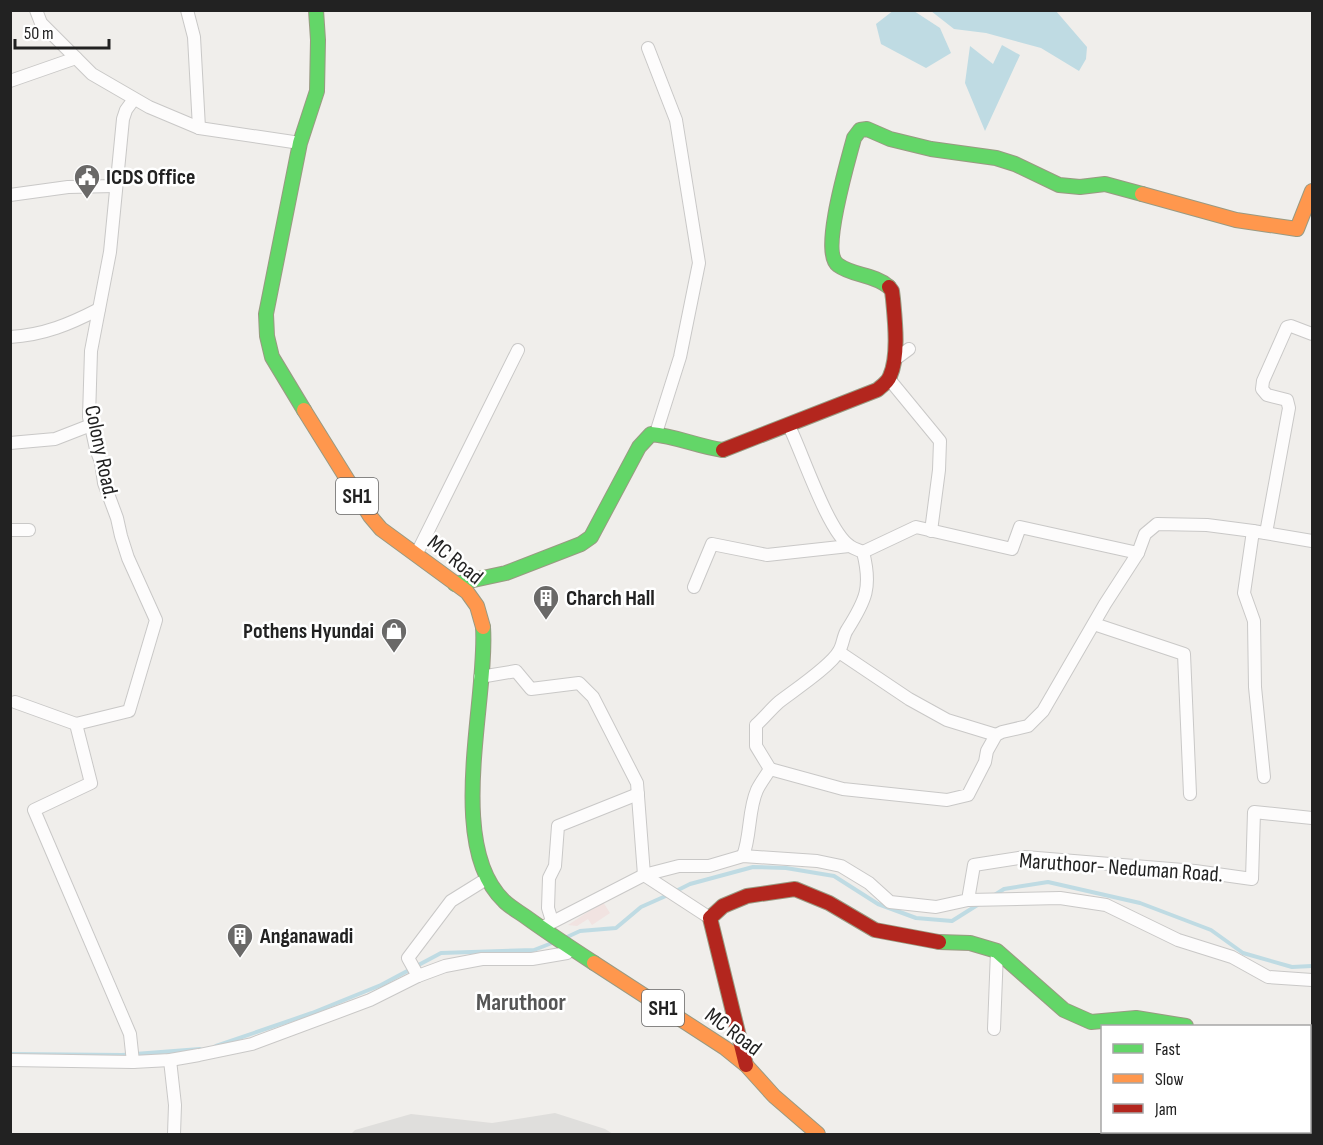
<svg xmlns="http://www.w3.org/2000/svg" width="1323" height="1145" font-family="'Sofia Sans Condensed',sans-serif">
	<rect width="100%" height="100%" fill="#f0eeeb"/>
	<!-- residential -->
	<polygon fill="#dfdedc" points="555,1113 605,1129 613,1134 351,1134 355,1130 411,1114 492,1123"/>
	<!-- commercial -->
	<polygon fill="#f1e3e1" points="603,902 610,913 592,925 588,919 577,926 568,925"/>
	<!-- water -->
	<g fill="#bfdbe3">
		<polygon points="894,10 914,11 940,28 951,53 926,68 881,44 876,24"/>
		<polygon points="931,11 1056,11 1087,47 1086,59 1079,71 1041,48 986,33 954,29"/>
		<polygon points="1002,45 1020,55 985,131 965,83 970,46 993,64"/>
	</g>
	<g fill="none" stroke-linecap="round" stroke-linejoin="round">
		<!-- stream -->
		<g stroke="#bfdbe3" stroke-width="4">
			<polyline points="674,892 690,884 753,867 786,868 834,876 878,904 916,918 952,921 979,904"/>
			<polyline points="993,896 1004,889 1048,882 1140,903 1211,930 1243,953 1292,967 1312,966"/>
			<polyline points="567,937 580,931 616,928 641,907 668,895"/>
			<polyline points="216,1046 312,1013 381,985 441,953 534,950 552,943"/>
			<polyline points="10,1054 122,1055 200,1049"/>
		</g>
		<!-- street casing -->
		<g stroke="#c9c8c7" stroke-width="14">
			<g id="street">
				<polyline points="36,10 41,23 92,74 149,107 199,128 300,143"/>
				<polyline points="187,10 194,37 199,128"/>
				<polyline points="648,48 676,120 699,263 680,357 656,433"/>
				<polyline points="10,81 76,58"/>
				<polyline points="10,195 68,187 115,186"/>
				<path d="M10,337C44,335 70,324 99,309"/>
				<polyline points="894,360 909,349"/>
				<polyline points="889,379 940,441 939,470 931,531"/>
				<polyline points="10,443 55,439 91,425"/>
				<polyline points="10,530 29,530"/>
				<polyline points="1266,533 1289,408 1287,400 1267,395 1262,389 1263,381 1287,327 1291,326 1312,334"/>
				<polyline points="863,552 916,527 1012,549 1020,527 1138,553"/>
				<polyline points="416,555 518,350"/>
				<polyline points="694,587 712,544 767,555 849,546"/>
				<polyline points="1094,624 1184,654 1190,794"/>
				<polyline points="839,652 909,699 947,720 996,735"/>
				<polyline points="480,677 516,671 531,689 579,683 593,697 637,783 644,875"/>
				<polyline points="15,702 76,724 91,783 34,810 130,1034 133,1062"/>
				<polyline points="76,724 129,711 156,620 128,558 121,536 117,518 104,483 101,462 96,449 89,417 91,351 110,252 123,119 126,110 134,99"/>
				<polyline points="770,769 843,789 947,800 968,795 985,762 987,751 996,735 1002,732 1028,726 1043,711 1105,604 1138,553 1145,534 1157,524 1207,525 1253,531"/>
				<polyline points="1264,777 1255,687 1254,621 1244,593 1253,531 1312,541"/>
				<path d="M743,856C751,835 748,810 757,790C761,782 766,776 770,769L756,746V725C764,718 771,709 779,702C793,691 831,666 839,651C843,645 843,636 847,630C866,600 872,587 863,552C859,550 854,549 850,546C828,532 802,452 789,426"/>
				<polyline points="644,875 710,918"/>
				<polyline points="968,900 1060,898 1106,905 1178,940 1232,957 1268,977 1312,980"/>
				<polyline points="552,921 548,908 549,878 555,866 558,826 638,794"/>
				<polyline points="541,928 644,875 679,866 709,866 743,856 817,861 841,866 869,883 890,902 936,907 968,900 974,865 1025,857 1195,871 1252,879 1254,812 1312,818"/>
				<polyline points="418,976 408,958 451,901 488,878"/>
				<polyline points="994,1029 997,951"/>
				<polyline points="10,1060 133,1062 170,1060 199,1055 252,1044 370,1000 418,976 445,966 482,959 532,959 567,953"/>
				<polyline points="170,1060 175,1105 174,1134"/>
			</g>
		</g>
		<!-- fast casing -->
		<g stroke="#999a82" stroke-width="16">
			<g id="fast">
				<path d="M889,287C874,274 853,276 838,265C820,252 849,158 854,138L860,130L867,129L890,139L931,149L996,158L1015,164L1059,185L1080,187L1105,184L1142,194"/>
				<polyline points="304,410 272,357 267,336 266,314 300,143 317,91 318,40 316,10"/>
				<path d="M455,584L506,573L581,544L591,537L639,447L651,434C676,436 699,447 723,450"/>
				<path d="M483,627C488,700 445,845 504,901C510,907 519,912 526,917C548,933 571,948 594,963"/>
				<polyline points="939,942 970,943 997,951 1064,1010 1091,1022 1136,1018 1186,1026"/>
			</g>
		</g>
		<!-- slow casing -->
		<g stroke="#999a82" stroke-width="16">
			<g id="slow">
				<polyline points="1142,194 1236,220 1297,229 1312,191"/>
				<polyline points="304,410 370,516 381,529 467,592 477,606 483,627"/>
				<polyline points="594,963 725,1048 746,1065 774,1096 818,1134"/>
				<polyline points="1310,1061 1312,1063"/>
			</g>
		</g>
		<!-- jam casing -->
		<g stroke="#999a82" stroke-width="16">
			<g id="jam">
				<path d="M723,450L877,390C882,386 888,382 890,376C899,356 895,321 893,299L892,291L889,287"/>
				<polyline points="746,1065 710,918 723,906 747,896 795,889 829,903 875,930 939,942"/>
			</g>
		</g>
		<!-- street -->
		<use href="#street" stroke="#fdfcfc" stroke-width="12"/>
		<!-- fast -->
		<use href="#fast" stroke="#63d668" stroke-width="14"/>
		<!-- slow -->
		<use href="#slow" stroke="#ff974d" stroke-width="14"/>
		<!-- jam -->
		<use href="#jam" stroke="#b3261e" stroke-width="14"/>
	</g>
	<!-- icons -->
	<defs>
		<g id="civic-pin" transform="scale(1.35)"><path d="M0 17L-7.5 6A9.5 9.5 0 1 1 7.5 6Z" fill="#6a6968" stroke="#fff"/><path d="M-.6-6.5H3V-4.5H.6V-3L4-1V1h2V6H-6V1h2V-1L-.6-3ZM-1.2 2.5V6h2.4V2.5Z" fill="#fff"/></g>
		<g id="building-pin" transform="scale(1.35)"><path d="M0 17L-7.5 6A9.5 9.5 0 1 1 7.5 6Z" fill="#6a6968" stroke="#fff"/><path d="M-4-6H4V6H1V3H-1V6H-4ZM-2.5-4.3h1.7v1.8h-1.7ZM.8-4.3h1.7v1.8H.8ZM-2.5-1h1.7V.8h-1.7ZM.8-1h1.7V.8H.8Z" fill="#fff"/></g>
		<g id="shop-pin" transform="scale(1.35)"><path d="M0 17L-7.5 6A9.5 9.5 0 1 1 7.5 6Z" fill="#6a6968" stroke="#fff"/><path d="M-5-2.5h2.3a2.7 3.5 0 0 1 5.4 0H5L5.5 6h-11ZM-1.5-2.5h3a1.5 2.3 0 0 0-3 0Z" fill="#fff"/></g>
	</defs>
	<g fill-rule="evenodd">
		<use href="#civic-pin" x="87" y="177"/>
		<use href="#building-pin" x="546" y="598"/>
		<use href="#shop-pin" x="394" y="631"/>
		<use href="#building-pin" x="240" y="936"/>
	</g>
	<g text-anchor="middle" dominant-baseline="central" stroke-width="5" stroke-linejoin="round" paint-order="stroke">
		<!-- shield labels -->
		<g fill="#fff" stroke="#646464" stroke-width="1.5">
			<rect x="336" y="478" width="42" height="36" rx="4.5"/>
			<rect x="642" y="990" width="42" height="36" rx="4.5"/>
		</g>
		<g font-size="21" font-weight="bold" fill="#222">
			<text x="357" y="496">SH1</text>
			<text x="663" y="1008">SH1</text>
		</g>
		<!-- poi labels -->
		<g font-size="22" font-weight="bold" fill="#222" stroke="#fff" text-anchor="start">
			<text x="106" y="177">ICDS Office</text>
			<text x="566" y="598">Charch Hall</text>
			<text x="374" y="631" text-anchor="end">Pothens Hyundai</text>
			<text x="260" y="936">Anganawadi</text>
		</g>
		<!-- street labels -->
		<g font-size="22" fill="#222" stroke="#fff">
			<text transform="translate(101 452) rotate(78)">Colony Road.</text>
			<text transform="translate(455 560) rotate(39)">MC Road</text>
			<text transform="translate(1121 868) rotate(4)">Maruthoor- Neduman Road.</text>
			<text transform="translate(733 1032) rotate(37)">MC Road</text>
		</g>
		<!-- neighbourhood labels -->
		<g font-size="24" font-weight="bold" fill="#555" stroke="#fff">
			<text x="521" y="1002">Maruthoor</text>
		</g>
	</g>
	<!-- border -->
	<rect width="1323" height="1145" fill="none" stroke="#222222" stroke-width="24"/>
	<!-- legend -->
	<rect x="1101" y="1025" width="210" height="108" fill="#ffffff" stroke="#a7a7a7" stroke-width="1.5"/>
	<rect x="1113" y="1044" width="30" height="9" fill="#63d668" stroke="#a7a7a7" stroke-width="1.5"/>
	<text x="1155" y="1055" font-size="18" fill="#222222">Fast</text>
	<rect x="1113" y="1074" width="30" height="9" fill="#ff974d" stroke="#a7a7a7" stroke-width="1.5"/>
	<text x="1155" y="1085" font-size="18" fill="#222222">Slow</text>
	<rect x="1113" y="1104" width="30" height="9" fill="#b3261e" stroke="#a7a7a7" stroke-width="1.5"/>
	<text x="1155" y="1115" font-size="18" fill="#222222">Jam</text>
	<!-- scale -->
	<path d="M15 39v9h94v-9" fill="none" stroke="#222222" stroke-width="3"/>
	<text x="24" y="39" font-size="18" fill="#222222" stroke="#ffffff" stroke-width="4.5" paint-order="stroke">50 m</text>
</svg>
